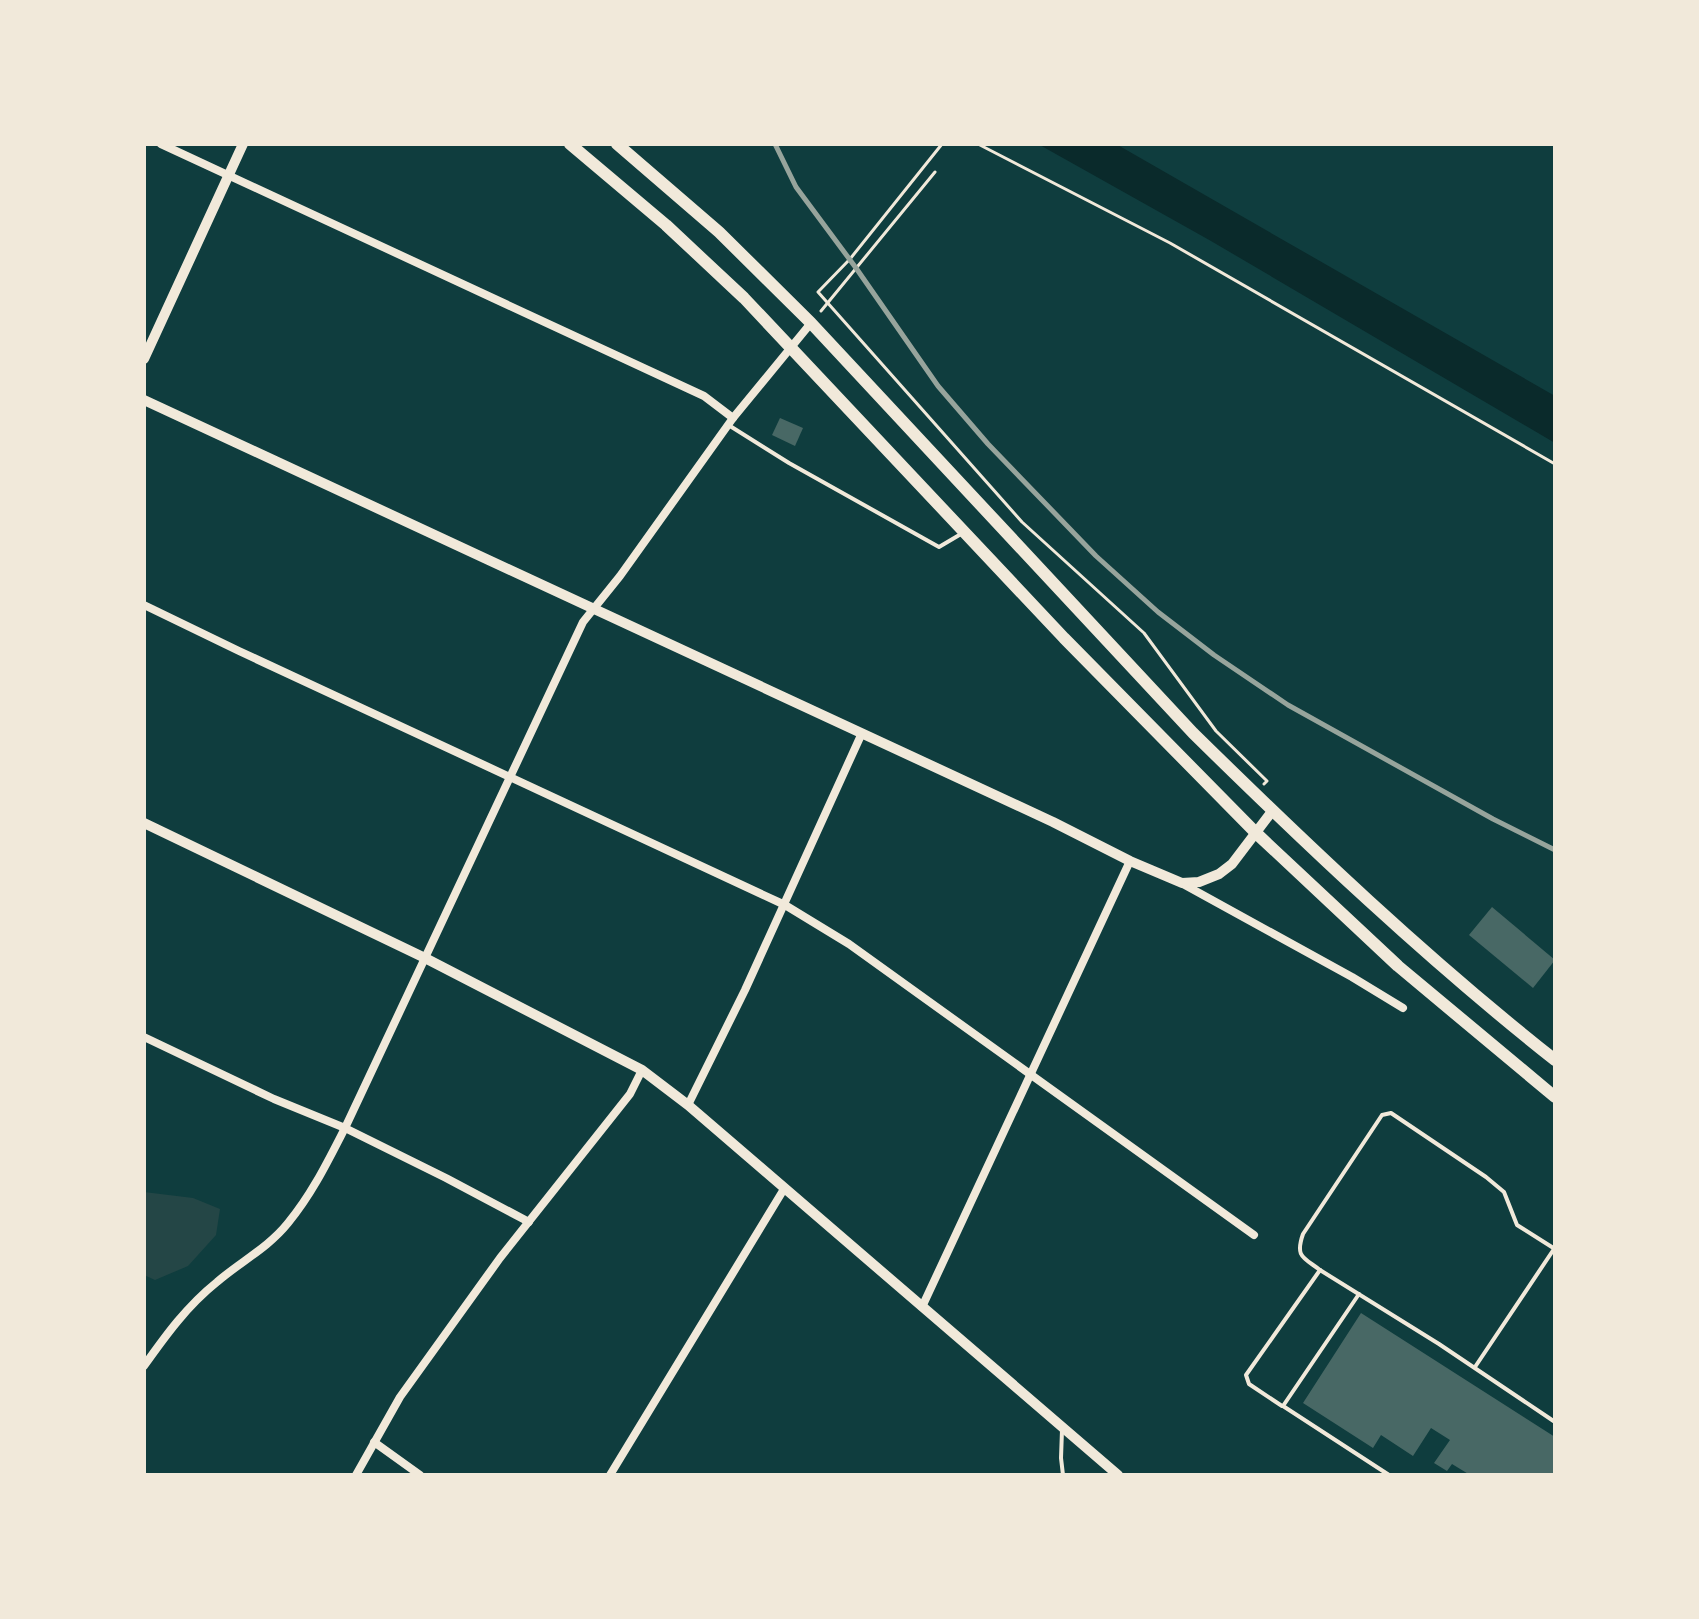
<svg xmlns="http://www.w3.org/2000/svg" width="1699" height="1619" font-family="'Exo 2',sans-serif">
	<rect width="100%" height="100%" fill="#0f3d3e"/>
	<!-- green -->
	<polygon fill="#244646" points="144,1192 193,1198 220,1209 216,1235 188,1266 155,1280 144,1275"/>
	<!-- water -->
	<polygon fill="#0a2a2b" points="1038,144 1116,144 1555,396 1555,443 1211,241"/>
	<!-- building -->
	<g fill="#486865">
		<polygon points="780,418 803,428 795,446 772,435"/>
		<polygon points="1492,907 1555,960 1533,988 1469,935"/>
		<polygon points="1361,1313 1555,1437 1555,1475 1470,1475 1452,1464 1447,1471 1434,1463 1450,1440 1431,1428 1413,1456 1381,1435 1373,1448 1303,1403"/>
	</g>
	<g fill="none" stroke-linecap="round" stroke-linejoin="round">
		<!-- path -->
		<g stroke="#f1e9da" stroke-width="3">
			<polyline points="942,144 850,259 818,292 1022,522 1144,633 1216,731 1267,781 1264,784"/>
			<polyline points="978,144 1170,243 1555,464"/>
			<polyline points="821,311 935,172"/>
		</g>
		<!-- service -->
		<g stroke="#f1e9da" stroke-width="4">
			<polyline points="730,426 789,463 939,547 961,534"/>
			<path d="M1555,1249L1517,1225L1504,1192L1486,1177L1391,1113L1382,1115L1303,1234C1295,1257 1303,1257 1320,1270L1439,1344L1555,1422"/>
			<polyline points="1359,1294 1283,1406 1389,1475"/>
			<polyline points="1475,1367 1554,1249"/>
			<polyline points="1282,1406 1249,1384 1246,1375 1320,1270"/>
			<polyline points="1062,1430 1061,1458 1063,1475"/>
		</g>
		<!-- minor -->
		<g stroke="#f1e9da" stroke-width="8">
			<polyline points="161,144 704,396 733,418"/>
			<polyline points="144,605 239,651 785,905 849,944 1254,1235"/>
			<polyline points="1183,884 1352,977 1403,1008"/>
			<polyline points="144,1037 274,1099 345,1128 446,1178 529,1222"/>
			<polyline points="688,1105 745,990 862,733"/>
			<polyline points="922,1307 1130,861"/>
			<path d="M144,1366C166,1335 187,1306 217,1282C240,1262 268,1248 288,1223C312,1194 328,1161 345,1128L583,622L620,576L733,418L811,323"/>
			<polyline points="374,1442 420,1475"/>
			<polyline points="356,1475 400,1397 500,1258 630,1094 642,1070"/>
			<polyline points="610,1475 784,1189"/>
		</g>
		<!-- tertiary -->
		<g stroke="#f1e9da" stroke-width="10">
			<polyline points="144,359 243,144"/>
			<polyline points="144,400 1053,822 1130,861 1182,883 1199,882 1219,874 1232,864 1273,810"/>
			<polyline points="144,823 425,958 642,1070 688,1105 1118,1475"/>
		</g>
		<!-- primary -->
		<g stroke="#f1e9da" stroke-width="12">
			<polyline points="570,144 666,225 744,298 1064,638 1256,833 1398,966 1555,1097"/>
			<path d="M617,144L719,232L811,323L1193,733C1309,847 1427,959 1555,1060"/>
		</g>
		<!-- rail -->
		<polyline stroke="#97a49c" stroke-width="5" points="775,144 796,187 856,268 938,386 988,444 1096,556 1158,612 1214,655 1288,705 1493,819 1555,850"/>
	</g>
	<!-- border -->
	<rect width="1699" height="1619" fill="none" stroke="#f1e9da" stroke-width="292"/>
</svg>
